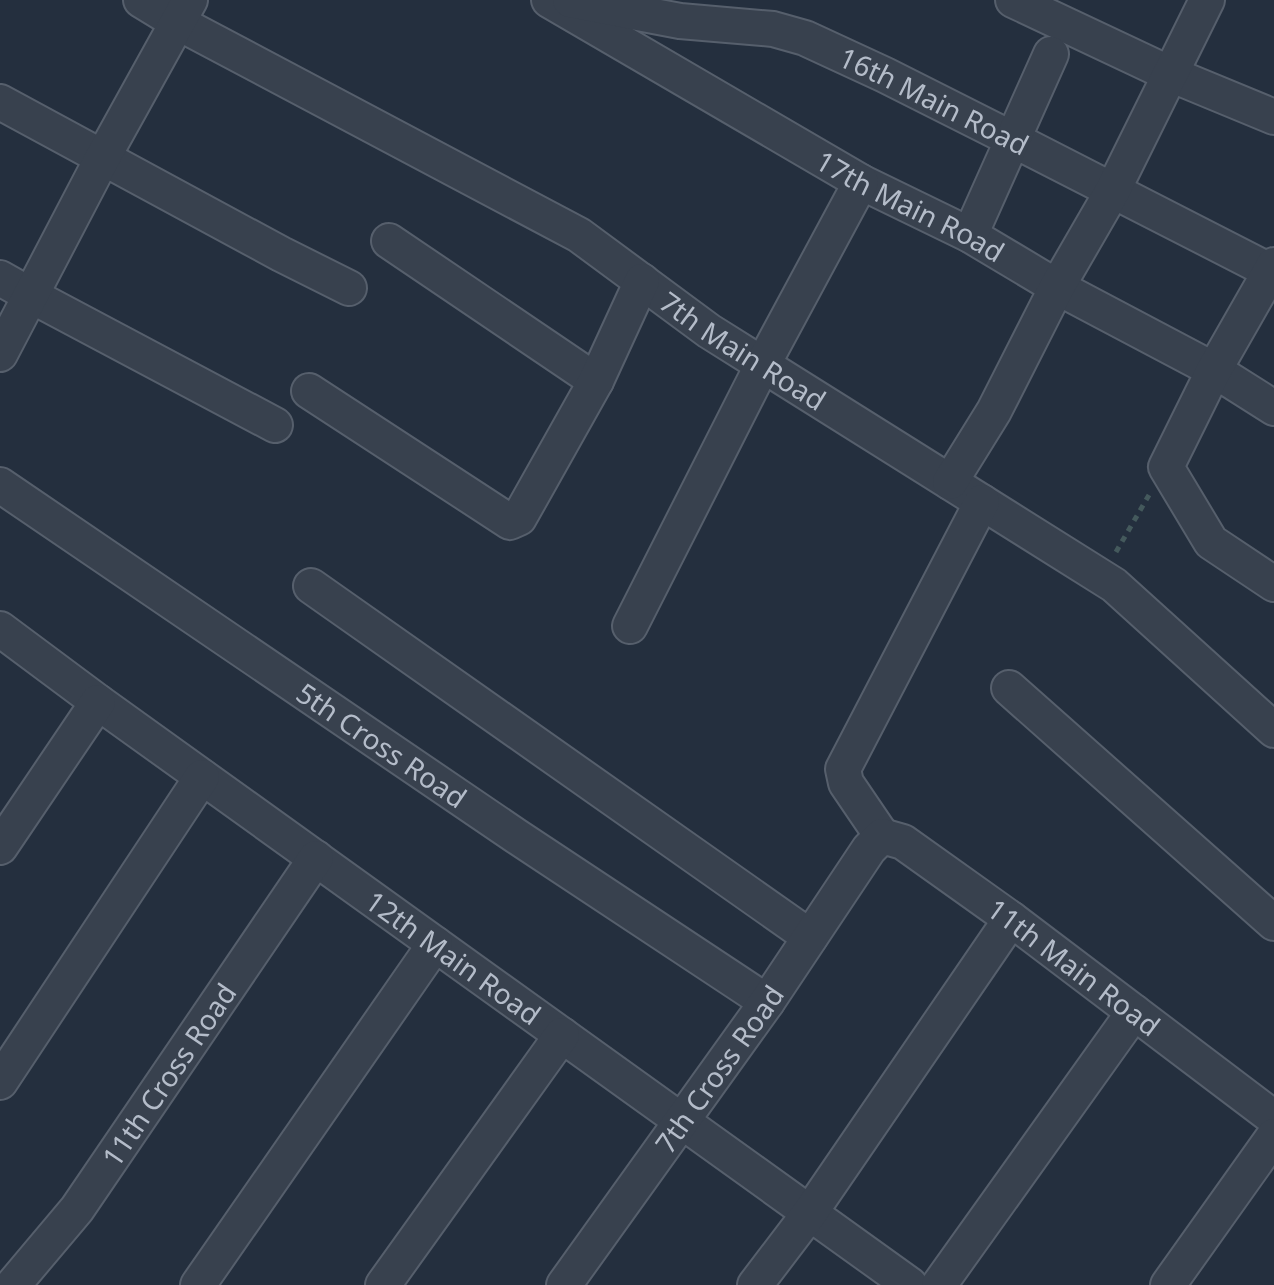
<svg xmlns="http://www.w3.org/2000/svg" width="1274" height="1285" font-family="'Noto Sans',sans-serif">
	<rect width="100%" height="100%" fill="#242f3e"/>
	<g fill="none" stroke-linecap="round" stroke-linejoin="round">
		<!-- street casing -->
		<g stroke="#565f6c" stroke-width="38">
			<g id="street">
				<path id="s1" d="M141,0L177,22L579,235L709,331L1114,585L1274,730"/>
				<path id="s2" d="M549,0L861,182L970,235L1057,287L1214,370L1274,408"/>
				<path id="s3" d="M570,0L680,21L773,29L805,38L885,75L1012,139L1274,273"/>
				<polyline points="1013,0 1170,74 1274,117"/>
				<polyline points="0,102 281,254 349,288"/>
				<polyline points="970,235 1051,54"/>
				<polyline points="389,241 596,381"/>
				<polyline points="1274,265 1214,370 1166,467 1211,542 1274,584"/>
				<polyline points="0,278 32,296 275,425"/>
				<polyline points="0,354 103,157 190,0"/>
				<polyline points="309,391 510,522 519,518 596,381 642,281"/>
				<polyline points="950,482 994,411 1057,287 1112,192 1207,0"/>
				<path id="s4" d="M0,485L516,836L767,1002"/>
				<polyline points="311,586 810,937"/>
				<polyline points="630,626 763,364 861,182"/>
				<path id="s5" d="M0,629L98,702L910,1285"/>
				<polyline points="1009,688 1274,923"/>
				<polyline points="882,836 846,783 843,769 982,502"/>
				<polyline points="0,847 98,702"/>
				<polyline points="0,1082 202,777"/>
				<path id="s6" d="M13,1285L77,1209L316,858"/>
				<polyline points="198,1285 435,944"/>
				<polyline points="383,1285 562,1035"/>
				<path id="s7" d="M564,1285L767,1002L869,849L882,836L903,842L1011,919L1274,1118"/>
				<polyline points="755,1285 809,1214 1011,919"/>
				<polyline points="939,1285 1134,1012"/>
				<polyline points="1168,1285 1274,1136"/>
			</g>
		</g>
		<!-- path -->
		<polyline stroke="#44595c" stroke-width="5" stroke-dasharray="6 6" stroke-linecap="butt" points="1116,552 1149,495"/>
		<!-- street -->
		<use href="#street" stroke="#38414e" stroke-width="34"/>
	</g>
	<g text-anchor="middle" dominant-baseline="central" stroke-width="7" stroke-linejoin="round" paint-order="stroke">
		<!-- street labels -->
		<g font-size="28" fill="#b4bcc9" stroke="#1d2633">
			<text stroke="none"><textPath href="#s3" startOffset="382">16th Main Road</textPath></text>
			<text stroke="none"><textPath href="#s2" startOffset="416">17th Main Road</textPath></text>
			<text stroke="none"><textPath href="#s1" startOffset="698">7th Main Road</textPath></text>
			<text stroke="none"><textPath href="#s4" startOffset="462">5th Cross Road</textPath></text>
			<text stroke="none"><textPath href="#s5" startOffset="560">12th Main Road</textPath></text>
			<text stroke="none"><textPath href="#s7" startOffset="784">11th Main Road</textPath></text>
			<text stroke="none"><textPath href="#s7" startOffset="266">7th Cross Road</textPath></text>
			<text stroke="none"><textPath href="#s6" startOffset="262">11th Cross Road</textPath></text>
		</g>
	</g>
</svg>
